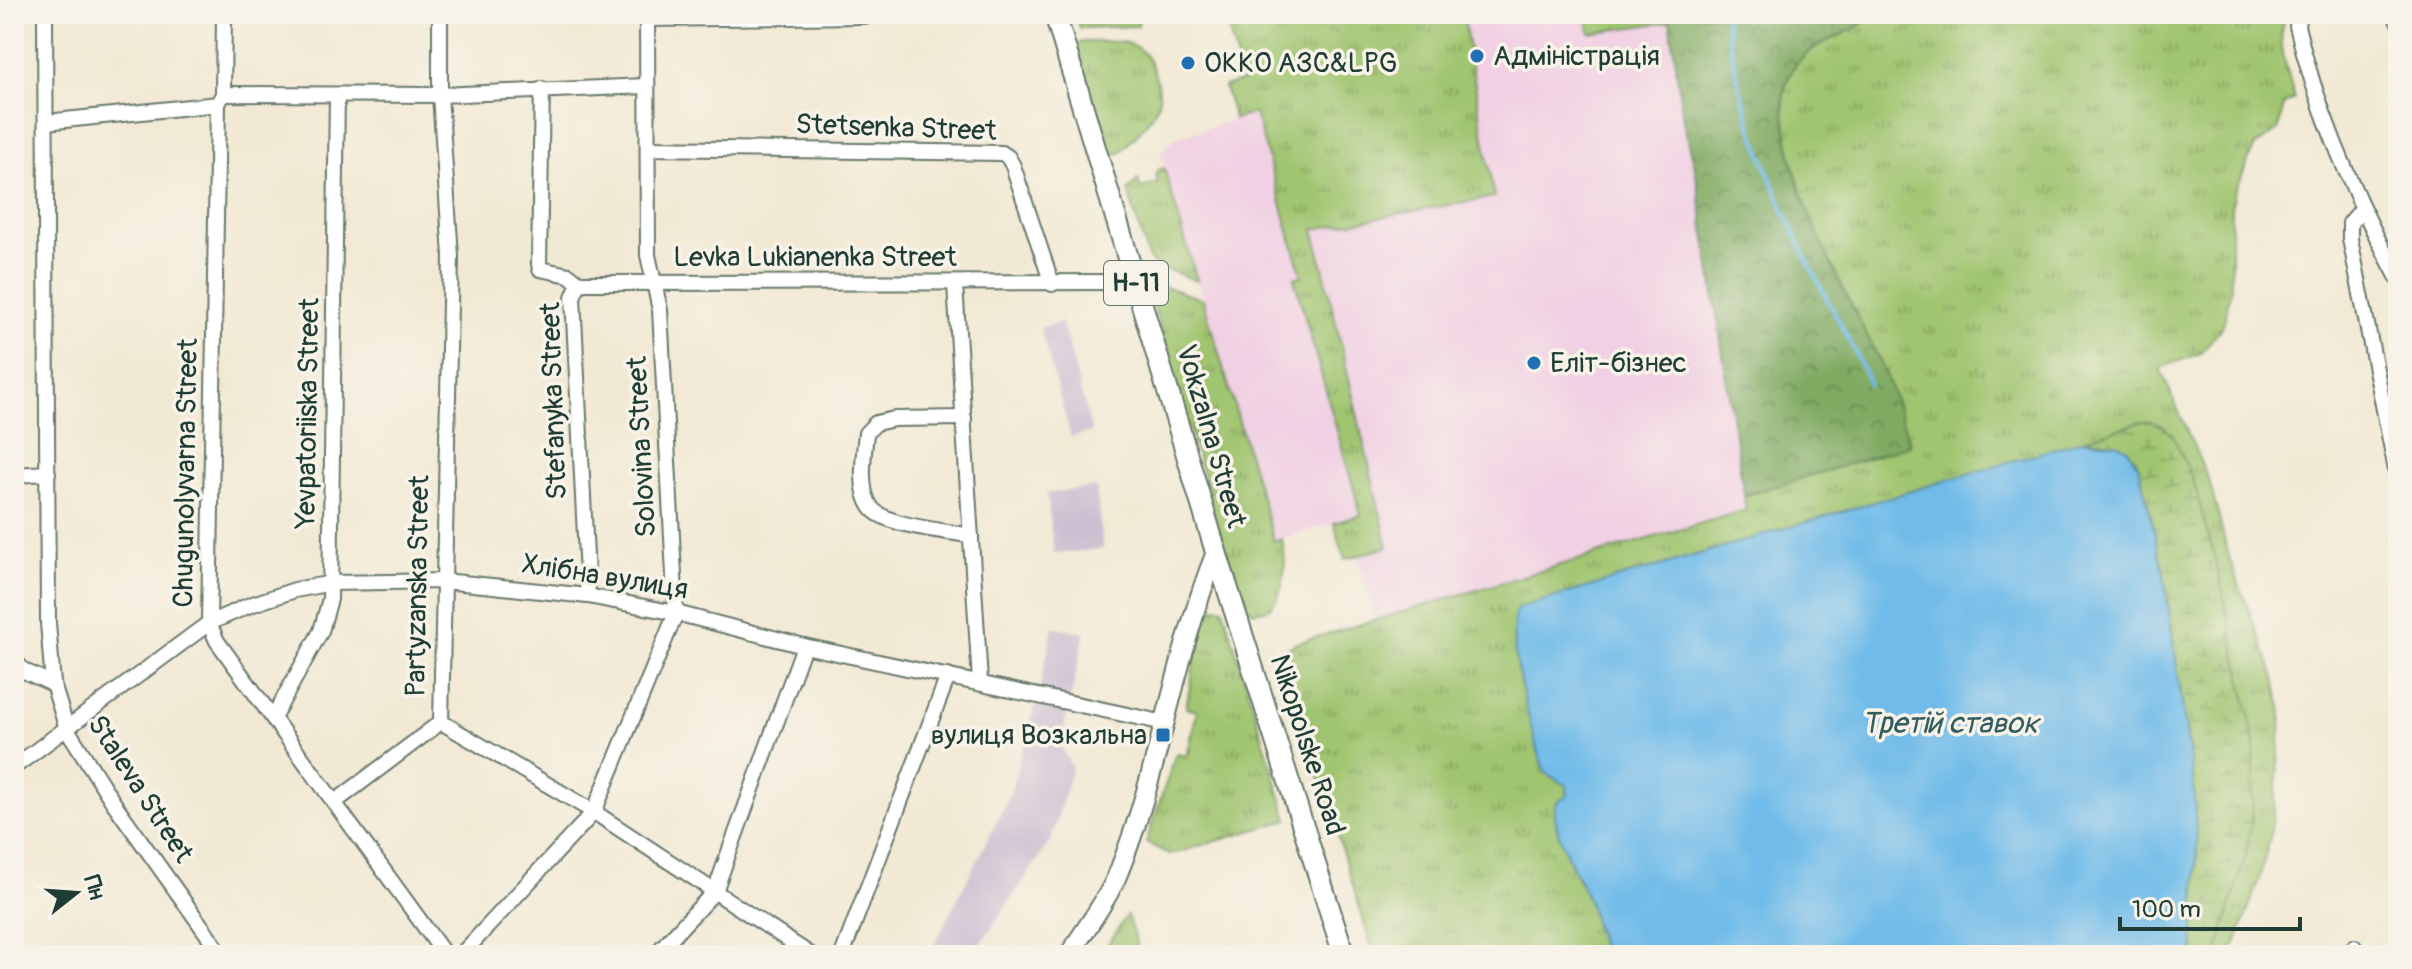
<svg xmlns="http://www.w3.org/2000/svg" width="2412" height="969" font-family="Pangolin,sans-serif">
	<defs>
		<pattern id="grass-tufts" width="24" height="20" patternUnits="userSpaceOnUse" patternTransform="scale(2)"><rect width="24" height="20" fill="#a0c56f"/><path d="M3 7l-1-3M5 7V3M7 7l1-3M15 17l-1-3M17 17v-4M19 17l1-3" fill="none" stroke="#82a15c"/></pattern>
		<pattern id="forest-crowns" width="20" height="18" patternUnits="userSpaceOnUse" patternTransform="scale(2)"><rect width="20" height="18" fill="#80aa62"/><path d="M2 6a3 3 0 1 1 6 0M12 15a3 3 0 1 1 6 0" fill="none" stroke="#688c52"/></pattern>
		<pattern id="wetland-marsh" width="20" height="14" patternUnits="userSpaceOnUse" patternTransform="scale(2)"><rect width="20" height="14" fill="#a0c56f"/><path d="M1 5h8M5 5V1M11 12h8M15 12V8" fill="none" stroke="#82a15c"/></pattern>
	</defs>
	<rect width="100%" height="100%" fill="#f7f3e8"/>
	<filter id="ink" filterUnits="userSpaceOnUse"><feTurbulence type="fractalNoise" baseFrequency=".0125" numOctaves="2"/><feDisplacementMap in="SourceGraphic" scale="16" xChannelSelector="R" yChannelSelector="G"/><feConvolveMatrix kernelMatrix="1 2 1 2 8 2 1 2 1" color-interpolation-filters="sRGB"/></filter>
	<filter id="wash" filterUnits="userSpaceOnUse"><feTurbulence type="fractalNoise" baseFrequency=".006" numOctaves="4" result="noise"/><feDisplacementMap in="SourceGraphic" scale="32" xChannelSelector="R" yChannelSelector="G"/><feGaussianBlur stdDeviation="1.8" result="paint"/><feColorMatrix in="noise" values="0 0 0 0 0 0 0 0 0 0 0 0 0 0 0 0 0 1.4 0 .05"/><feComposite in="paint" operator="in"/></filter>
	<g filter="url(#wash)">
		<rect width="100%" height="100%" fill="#f2e9d4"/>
		<!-- built -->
		<g fill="#f1d0e3">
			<polygon points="1463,14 1586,14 1590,33 1669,22 1683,120 1695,167 1746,510 1376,620 1357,556 1388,547 1314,229 1493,197"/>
			<polygon points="1255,113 1302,276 1294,279 1361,515 1274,541 1160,153 1172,139"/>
		</g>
		<!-- industrial -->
		<g fill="#cebed1">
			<polygon points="1062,322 1092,432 1071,437 1040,328"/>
			<polygon points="1096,487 1103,549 1054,554 1047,493"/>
			<polygon points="1053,626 1085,633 1060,746 1072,767 1051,840 973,955 929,955 1009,797 1038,695"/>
		</g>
		<!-- grass -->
		<g fill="url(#grass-tufts)" stroke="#608152" stroke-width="2">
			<polygon points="1075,14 1138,14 1138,26 1080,28"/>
			<polygon points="1224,14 1463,14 1494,197 1314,229 1388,547 1345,559 1334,523 1361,515 1294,278 1302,276 1255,113 1234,119 1224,87 1243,81"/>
			<polygon points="1586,14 1669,14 1669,22 1590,33"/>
			<path d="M1872,14H2285C2275,41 2288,72 2295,99L2284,104L2278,130L2254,147L2235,192L2231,207V289L2223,325L2201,353L2160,368L2210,484L2230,561L2275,678L2282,712L2275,804L2269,842L2259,879L2237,941L2228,955H1374L1282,654L1294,644L1746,510L1744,496L1910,445C1900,418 1893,390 1881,364C1846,291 1802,221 1788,140C1784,117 1779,96 1790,74C1809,37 1850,40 1872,14Z"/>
			<path d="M1081,42C1118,42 1144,34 1156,78C1158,86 1161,94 1158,103C1152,121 1133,138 1120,153L1114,154L1108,151L1077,47Z"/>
			<polygon points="1164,168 1197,280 1197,281 1155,265 1148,257 1128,191 1138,179 1141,188 1158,183 1156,175 1158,170"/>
			<path d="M1150,282L1203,299L1274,541L1282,539C1287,557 1286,598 1267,609C1263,611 1258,611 1254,612L1244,605L1219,531L1148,286Z"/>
			<polygon points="1215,607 1223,608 1288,820 1169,855 1146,842 1176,754 1187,756 1197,711 1186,708 1203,615 1207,609"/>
			<polygon points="1127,915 1140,955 1101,955"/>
		</g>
		<!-- forest -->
		<path fill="url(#forest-crowns)" stroke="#50744b" stroke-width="2" d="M1669,14H1872C1850,40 1809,37 1790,74C1779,96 1784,117 1788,140C1802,221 1846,291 1881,364C1893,390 1901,418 1910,445L1744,496L1695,167L1683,120Z"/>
		<!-- wetland -->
		<polygon fill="url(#wetland-marsh)" stroke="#608152" stroke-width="2" points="2141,422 2151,422 2163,426 2173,436 2193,480 2219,574 2255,742 2252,818 2246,854 2216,955 2193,955 2197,848 2193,780 2163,569 2139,467 2128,449 2101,440 2082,440"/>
		<!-- water -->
		<path fill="#70bbe9" stroke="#487c8e" stroke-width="2" d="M2082,440L2116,443L2128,449L2139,467L2163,569L2193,780L2197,848L2193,955H1603C1598,937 1594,918 1588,901C1580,875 1547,829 1557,802L1567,796V785L1545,773C1535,742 1501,632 1518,608Z"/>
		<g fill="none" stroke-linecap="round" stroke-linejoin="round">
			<!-- stream -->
			<path stroke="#70bbe9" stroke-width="4" d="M1725,14C1737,104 1772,189 1812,270C1831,308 1854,345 1870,385"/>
		</g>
	</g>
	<g filter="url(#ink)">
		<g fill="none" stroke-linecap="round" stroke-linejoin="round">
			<!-- street casing -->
			<g stroke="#69796c" stroke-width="18">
				<g id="street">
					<polyline points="45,14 48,623 53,684 67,729 113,802 222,955"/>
					<polyline points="224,14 223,94 218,104 209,623 217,641 445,955"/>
					<polyline points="440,14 440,95 451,256 441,722 594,812 811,955"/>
					<polyline points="860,14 860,16 901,14"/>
					<path d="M2299,14L2297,26C2318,115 2355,198 2398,278"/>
					<polyline points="2394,14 2398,21"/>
					<polyline points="647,19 860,16"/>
					<polyline points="542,89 539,264 540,269 569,275 579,283 573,297 588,596"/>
					<polyline points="223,94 440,95 646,86"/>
					<polyline points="46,122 218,104"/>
					<polyline points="648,148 1002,153 1008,157 1013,166 1052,284"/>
					<polyline points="2361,210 2350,223 2350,239 2398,480"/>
					<polyline points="579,283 1136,282"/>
					<polyline points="955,284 980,682"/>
					<path d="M964,418L894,419L876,423L866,433C864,454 858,488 871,507C883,526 948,531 971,536"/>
					<polyline points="14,475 48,473"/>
					<polyline points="14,660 24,671 53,684"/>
					<polyline points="273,718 321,631 330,599 337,95"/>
					<polyline points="14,767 209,623 250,605 295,590 332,583 444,581 588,596 676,613 804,646 1165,723"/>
					<polyline points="335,802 441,722"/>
					<polyline points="2354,947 2358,955"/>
					<polyline points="461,955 594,812 676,613 660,310 648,255 647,14"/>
					<polyline points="655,955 715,891 804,646"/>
					<polyline points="842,955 948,676"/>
				</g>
			</g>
			<!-- secondary casing -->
			<g stroke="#69796c" stroke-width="22">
				<path id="secondary" d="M1069,955C1085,929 1105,904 1117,876C1160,771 1174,657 1216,552"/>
			</g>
			<!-- primary casing -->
			<g stroke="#69796c" stroke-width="24">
				<polyline id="primary" points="1055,14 1216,552 1344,955"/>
			</g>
			<!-- street -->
			<use href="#street" stroke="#fff" stroke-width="14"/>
			<!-- secondary -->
			<use href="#secondary" stroke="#fff" stroke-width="18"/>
			<!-- primary -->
			<use href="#primary" stroke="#fff" stroke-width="20"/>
		</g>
	</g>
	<!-- markers -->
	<g fill="#1f6fb2" stroke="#f7f3e8" stroke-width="3">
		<circle cx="1477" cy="56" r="8"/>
		<circle cx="1188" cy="63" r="8"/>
		<circle cx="1534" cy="363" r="8"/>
		<rect x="1155" y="727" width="16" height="16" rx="4"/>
	</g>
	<g text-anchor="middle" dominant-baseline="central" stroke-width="7" stroke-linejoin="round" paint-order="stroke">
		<!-- shield labels -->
		<rect fill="#f7f3e8" stroke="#60746a" stroke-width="2" x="1104" y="261" width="64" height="44" rx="6"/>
		<g font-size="26" font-weight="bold" fill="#1f3d34">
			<text x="1136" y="283">Н-11</text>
		</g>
		<!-- poi labels -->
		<g font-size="28" fill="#1f3d34" stroke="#f7f3e8" text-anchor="start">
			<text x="1493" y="56">Адміністрація</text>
			<text x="1204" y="63">ОККО АЗС&amp;LPG</text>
			<text x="1550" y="363">Еліт-бізнес</text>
			<text x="1147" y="735" text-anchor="end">вулиця Возкальна</text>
		</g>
		<!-- street labels -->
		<g font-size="28" fill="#1f3d34" stroke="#f7f3e8">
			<text transform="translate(896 128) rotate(2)">Stetsenka Street</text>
			<text x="815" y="257">Levka Lukianenka Street</text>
			<text transform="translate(554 401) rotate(-92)">Stefanyka Street</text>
			<text transform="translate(308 413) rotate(-89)">Yevpatoriiska Street</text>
			<text transform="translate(1211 436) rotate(74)">Vokzalna Street</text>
			<text transform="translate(642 447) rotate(-93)">Solovina Street</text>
			<text transform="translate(186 473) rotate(-89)">Chugunolyvarna Street</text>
			<text transform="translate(605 577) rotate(9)">Хлібна вулиця</text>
			<text transform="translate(418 586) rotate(-89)">Partyzanska Street</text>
			<text transform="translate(1307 745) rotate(72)">Nikopolske Road</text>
			<text transform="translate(140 789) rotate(57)">Staleva Street</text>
		</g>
		<!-- water labels -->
		<g font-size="30" font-style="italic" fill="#335c61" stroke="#f7f3e8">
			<text x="1950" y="723">Третій ставок</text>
		</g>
	</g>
	<!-- margin -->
	<rect width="2412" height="969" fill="none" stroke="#f7f3e8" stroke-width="48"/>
	<!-- north arrow -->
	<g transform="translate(76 893) rotate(73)" stroke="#f7f3e8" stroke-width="6" paint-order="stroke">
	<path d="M0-6L14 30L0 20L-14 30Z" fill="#1f3d34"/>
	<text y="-12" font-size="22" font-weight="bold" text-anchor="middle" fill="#1f3d34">Пн</text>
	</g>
	<!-- scale -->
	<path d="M2120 917v12h180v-12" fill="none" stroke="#1f3d34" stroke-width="4"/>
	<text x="2132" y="917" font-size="24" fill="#1f3d34" stroke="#f7f3e8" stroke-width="6" paint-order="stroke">100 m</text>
</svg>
